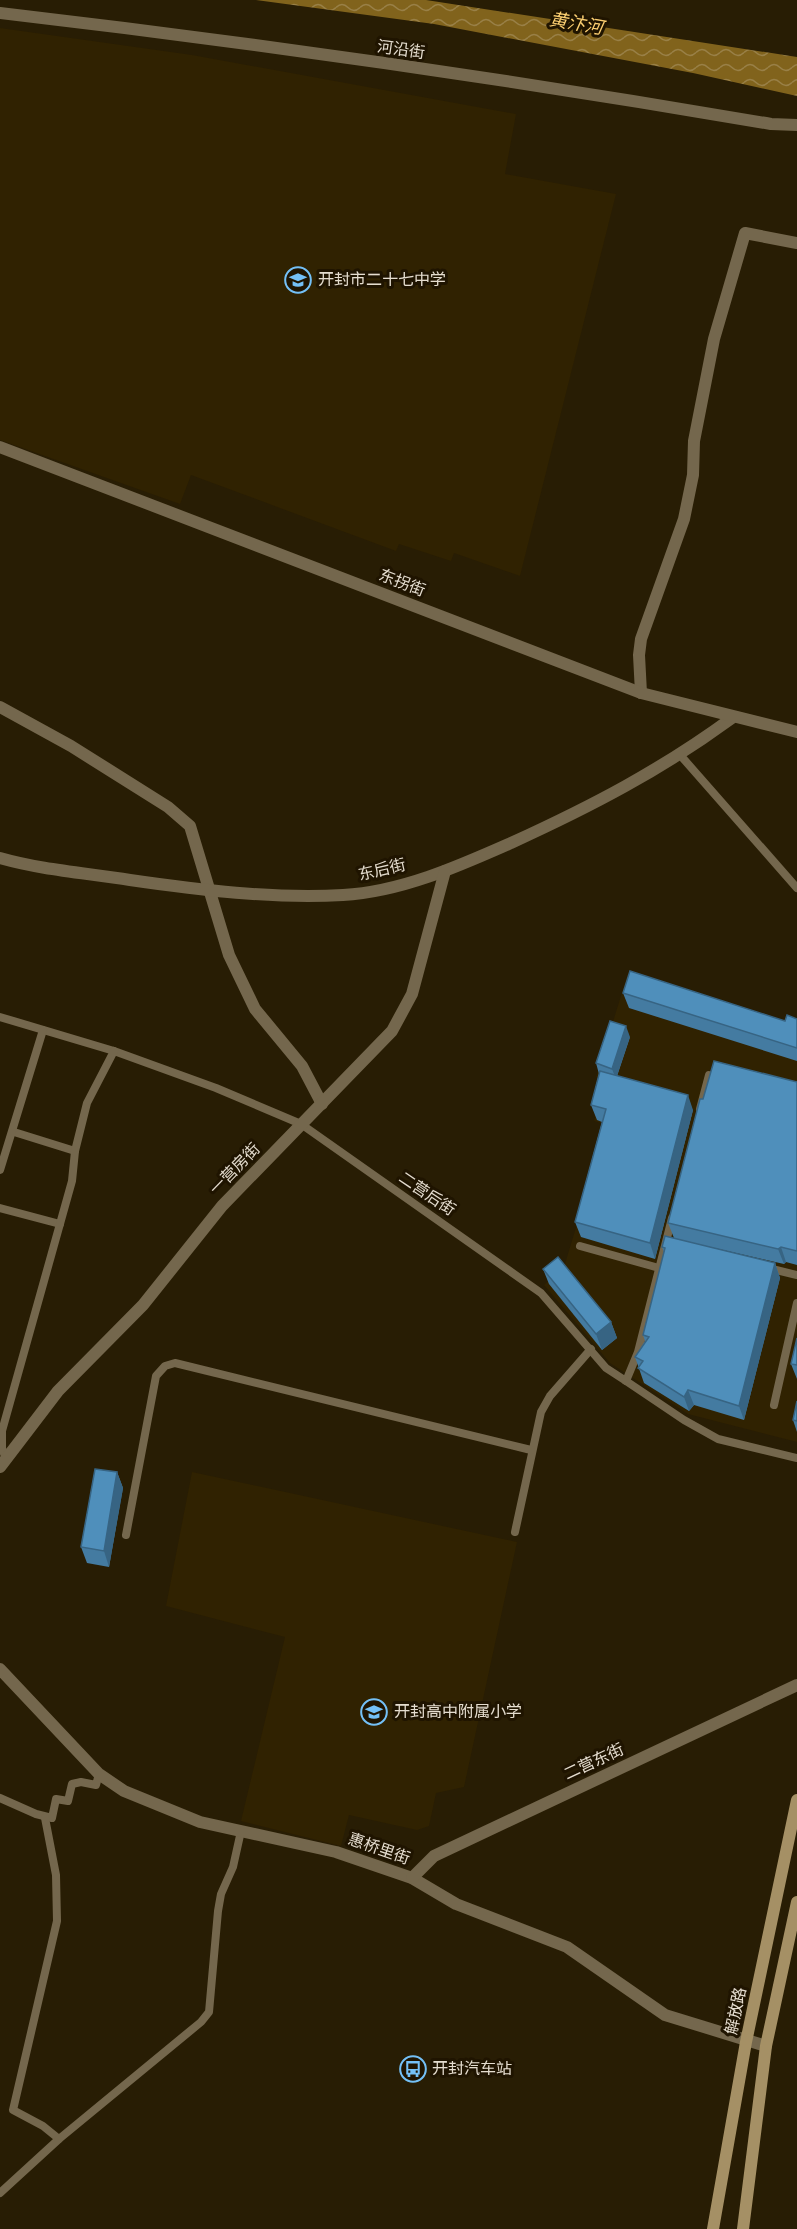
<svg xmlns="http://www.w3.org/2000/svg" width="797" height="2229" font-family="'Source Sans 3','Noto Sans SC',sans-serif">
	<defs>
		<pattern id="water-waves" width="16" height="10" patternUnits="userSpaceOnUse" patternTransform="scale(1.5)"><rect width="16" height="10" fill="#81631c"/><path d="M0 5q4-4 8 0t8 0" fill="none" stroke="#998047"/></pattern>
	</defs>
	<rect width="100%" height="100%" fill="#281d04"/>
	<!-- built -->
	<g fill="#302201">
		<polygon points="0,28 192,55 516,114 505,174 616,194 520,576 454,553 451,561 399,544 396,551 191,475 180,504 0,440"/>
		<polygon points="628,973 797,1026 797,1442 688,1414 610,1363 544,1285 564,1267 607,1125 594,1121 606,1081 596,1077"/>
		<polygon points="192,1472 517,1542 464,1787 436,1793 429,1826 417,1830 349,1815 341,1846 241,1821 285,1637 166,1606"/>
	</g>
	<!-- water -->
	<polygon fill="url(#water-waves)" points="256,0 426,0 797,57 797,96 693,73 434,24"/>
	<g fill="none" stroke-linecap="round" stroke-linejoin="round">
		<!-- service -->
		<g stroke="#74674d" stroke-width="8">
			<polyline points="681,756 797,888"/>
			<polyline points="0,1017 114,1051 216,1088 301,1124 541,1293 606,1368 626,1381 684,1420 718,1439 797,1458"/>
			<polyline points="700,1109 709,1075"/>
			<polyline points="14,1132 75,1151"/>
			<polyline points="0,1170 43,1030"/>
			<polyline points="0,1208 60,1224"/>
			<polyline points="580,1246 659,1268"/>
			<polyline points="768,1268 797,1275"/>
			<polyline points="626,1381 638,1352 672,1218"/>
			<polyline points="774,1405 797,1303"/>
			<polyline points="6,1459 2,1448 2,1431 72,1181 75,1151 87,1103 114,1051"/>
			<polyline points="515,1532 541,1412 550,1396 591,1349"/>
			<polyline points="126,1535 156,1376 165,1366 175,1363 531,1450"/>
			<polyline points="0,1798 36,1814 52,1818 56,1799 68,1801 72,1784 81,1782 96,1785 99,1774"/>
			<polyline points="45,1818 56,1875 57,1921 13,2110 43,2126 59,2139"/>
			<polyline points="0,2193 59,2139 201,2022 209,2012 218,1911 221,1894 233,1867 241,1831"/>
		</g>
		<!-- minor -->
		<g stroke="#74674d" stroke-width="12">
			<polyline points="641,693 639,655 641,639 684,519 693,475 694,441 714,339 745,233 797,243"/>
			<polyline points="0,707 71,746 168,807 190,826 229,955 255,1009 302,1066 322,1104"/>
			<path d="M0,858C42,870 87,873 130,880C199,890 273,899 343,895C401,892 459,866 511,843C592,806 661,770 732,718"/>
			<polyline points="0,1467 58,1391 143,1305 222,1206 392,1031 412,994 445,871"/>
			<polyline points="0,1669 99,1774 124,1791 200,1822 336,1852 412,1878 456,1904 567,1947 665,2015 766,2046"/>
			<polyline points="412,1878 434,1856 797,1685"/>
		</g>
		<!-- tertiary -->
		<g stroke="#74674d" stroke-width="12">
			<path d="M0,13C258,43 515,80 771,124L797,125"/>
			<polyline points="0,447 641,693 797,732"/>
		</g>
		<!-- secondary -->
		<g stroke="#a59065" stroke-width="12">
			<polyline points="713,2229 746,2042 797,1800"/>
			<polyline points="743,2229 766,2046 797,1902"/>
		</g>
	</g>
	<!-- wall -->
	<g fill="#447ba1">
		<polygon points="623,993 785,1021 797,1019 797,1061 629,1008"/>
		<polygon points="630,1037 617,1076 693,1110 655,1259 581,1237 575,1222 602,1122 597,1120 591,1105 599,1074 596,1063"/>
		<polygon points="797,1082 797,1265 786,1262 784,1264 693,1243 775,1263 780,1278 744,1420 694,1405 689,1411 644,1383 635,1357 645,1341 643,1335 664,1252 662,1247 674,1238 668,1223 703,1099"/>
		<polygon points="543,1269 611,1322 617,1338 602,1350 549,1284"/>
		<polygon points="797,1338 797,1379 791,1364"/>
		<polygon points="797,1401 797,1432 793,1420"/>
		<polygon points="117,1472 123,1488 109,1567 87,1563 81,1547"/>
	</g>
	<!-- shaded-wall -->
	<g fill="#376483">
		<polygon points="626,1026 630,1037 616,1079 612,1069"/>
		<polygon points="688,1095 693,1110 655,1259 650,1243"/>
		<polygon points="781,1247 786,1262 784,1264 778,1249"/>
		<polygon points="775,1263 780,1278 744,1420 739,1406"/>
		<polygon points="611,1322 617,1338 602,1350 596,1334"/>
		<polygon points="688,1390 694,1405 689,1411 684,1397"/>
		<polygon points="117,1472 123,1488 109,1567 104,1551"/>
	</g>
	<!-- building -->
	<g fill="#4f8fbb" stroke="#376483" stroke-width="1.5">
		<polygon points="630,971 785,1021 787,1015 797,1019 797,1048 623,993"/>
		<polygon points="610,1021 626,1026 612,1069 596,1063"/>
		<polygon points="714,1061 797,1082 797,1251 781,1247 778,1249 668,1223 700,1099 703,1099"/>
		<polygon points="600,1071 688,1095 650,1243 575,1222 606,1109 591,1105"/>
		<polygon points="665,1236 775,1263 739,1406 688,1390 684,1397 638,1368 643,1361 635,1357 649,1337 643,1335 665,1248 662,1247"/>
		<polygon points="558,1257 611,1322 596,1334 543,1269"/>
		<polygon points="797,1338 797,1365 791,1364"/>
		<polygon points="797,1401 797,1421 793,1420"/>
		<polygon points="95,1469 117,1472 104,1551 81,1547"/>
	</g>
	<!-- icons -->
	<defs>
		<g id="school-ring" transform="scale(1.35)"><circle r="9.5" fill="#1f1400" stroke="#74c0f6" stroke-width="1.5"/><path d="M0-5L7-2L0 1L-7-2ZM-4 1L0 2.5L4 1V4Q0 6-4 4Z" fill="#74c0f6"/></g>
		<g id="bus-ring" transform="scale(1.35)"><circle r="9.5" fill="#1f1400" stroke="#74c0f6" stroke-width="1.5"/><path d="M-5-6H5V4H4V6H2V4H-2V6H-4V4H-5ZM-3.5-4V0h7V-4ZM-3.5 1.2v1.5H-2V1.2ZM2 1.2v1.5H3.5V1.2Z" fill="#74c0f6"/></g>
	</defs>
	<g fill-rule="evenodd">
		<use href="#school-ring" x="298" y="280"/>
		<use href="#school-ring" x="374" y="1712"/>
		<use href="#bus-ring" x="413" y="2069"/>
	</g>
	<g text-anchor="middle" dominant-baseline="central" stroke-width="6" stroke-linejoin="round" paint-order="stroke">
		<!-- street labels -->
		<g font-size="16" fill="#e5ddcf" stroke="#1f1400">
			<text transform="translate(401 50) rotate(8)">河沿街</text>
			<text transform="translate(402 583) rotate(21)">东拐街</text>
			<text transform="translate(382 870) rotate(-13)">东后街</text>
			<text transform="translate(235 1169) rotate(-46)">一营房街</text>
			<text transform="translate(427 1194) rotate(34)">二营后街</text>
			<text transform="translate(594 1762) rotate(-25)">二营东街</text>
			<text transform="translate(379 1849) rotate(19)">惠桥里街</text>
			<text transform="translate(736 2011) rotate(-78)">解放路</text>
		</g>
		<!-- poi labels -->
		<g font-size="16" fill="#e5ddcf" stroke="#1f1400" text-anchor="start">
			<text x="318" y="280">开封市二十七中学</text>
			<text x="394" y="1712">开封高中附属小学</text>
			<text x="432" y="2069">开封汽车站</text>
		</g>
		<!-- water labels -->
		<g font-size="18" font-style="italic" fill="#fccf71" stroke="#1f1400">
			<text transform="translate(576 24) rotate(10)">黄汴河</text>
		</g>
	</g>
</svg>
